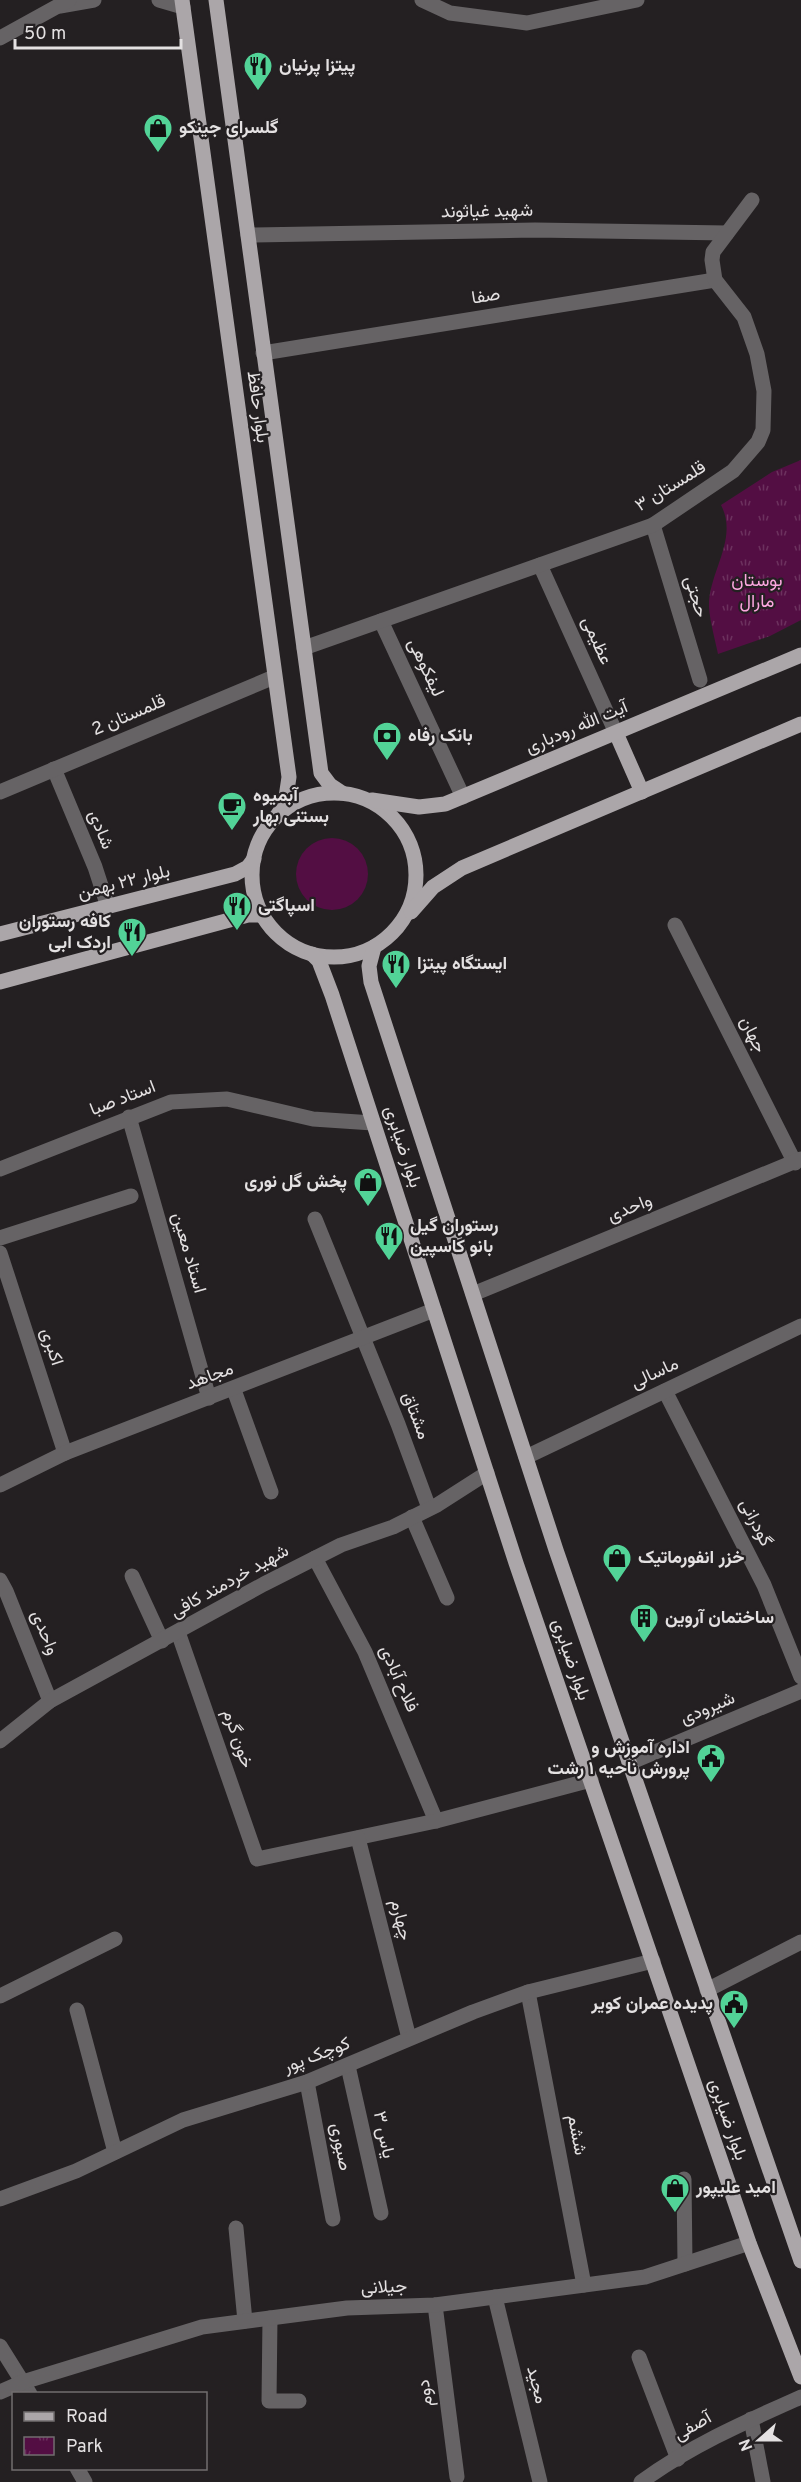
<svg xmlns="http://www.w3.org/2000/svg" width="801" height="2482" font-family="Overpass,Vazirmatn,sans-serif">
	<defs>
		<pattern id="park-tufts" width="24" height="20" patternUnits="userSpaceOnUse" patternTransform="scale(1.5)"><rect width="24" height="20" fill="#530e43"/><path d="M3 7l-1-3M5 7V3M7 7l1-3M15 17l-1-3M17 17v-4M19 17l1-3" fill="none" stroke="#6c315e"/></pattern>
	</defs>
	<rect width="100%" height="100%" fill="#242022"/>
	<!-- grass -->
	<circle fill="#530e43" cx="332" cy="874" r="36"/>
	<!-- park -->
	<path fill="url(#park-tufts)" d="M801,460V620L770,636L718,654C715,639 710,622 709,607C708,573 739,539 721,505L772,472Z"/>
	<g fill="none" stroke-linecap="round" stroke-linejoin="round">
		<!-- minor -->
		<g stroke="#666365" stroke-width="15">
			<polyline points="159,0 183,7"/>
			<polyline points="422,0 450,13 527,23 637,0"/>
			<polyline points="60,6 94,0"/>
			<polyline points="0,38 69,0"/>
			<polyline points="248,235 535,230 727,233"/>
			<polyline points="263,353 715,280"/>
			<polyline points="653,525 700,680"/>
			<polyline points="540,565 616,733"/>
			<polyline points="381,621 463,797"/>
			<polyline points="304,648 653,525 733,471 758,442 763,430 764,391 757,354 744,317 715,280 712,260 713,252 752,200"/>
			<polyline points="54,769 95,867 108,907"/>
			<polyline points="0,792 274,677"/>
			<polyline points="675,925 795,1163"/>
			<polyline points="129,1117 209,1398"/>
			<polyline points="0,1169 171,1102 227,1099 313,1119 373,1123"/>
			<polyline points="315,1219 398,1424 429,1508"/>
			<polyline points="0,1238 131,1196"/>
			<polyline points="0,1253 65,1453"/>
			<polyline points="473,1294 801,1159"/>
			<polyline points="234,1390 271,1492"/>
			<polyline points="665,1391 764,1585 801,1677"/>
			<polyline points="526,1457 801,1326"/>
			<polyline points="0,1485 65,1453 434,1310"/>
			<polyline points="412,1517 447,1598"/>
			<polyline points="315,1558 365,1652 436,1821"/>
			<polyline points="132,1576 162,1641"/>
			<polyline points="0,1580 6,1591 50,1701"/>
			<polyline points="178,1632 257,1859 436,1821 591,1780"/>
			<polyline points="0,1741 50,1701 264,1584 341,1545 393,1527 437,1505 487,1473"/>
			<polyline points="629,1763 801,1691"/>
			<polyline points="358,1838 409,2038"/>
			<polyline points="707,1990 801,1942"/>
			<polyline points="528,1992 584,2285"/>
			<polyline points="0,1996 115,1939"/>
			<polyline points="77,2010 115,2152"/>
			<polyline points="348,2066 381,2213"/>
			<polyline points="307,2082 333,2219"/>
			<polyline points="684,2179 685,2264"/>
			<polyline points="0,2199 76,2171 183,2120 307,2082 473,2012 528,1992 653,1961"/>
			<polyline points="236,2228 245,2321"/>
			<polyline points="495,2297 540,2482"/>
			<polyline points="435,2305 457,2477"/>
			<polyline points="270,2318 269,2401 299,2401"/>
			<polyline points="0,2346 30,2394"/>
			<polyline points="639,2357 678,2459"/>
			<polyline points="0,2392 23,2382 202,2327 347,2308 435,2305 645,2277 749,2243"/>
			<polyline points="751,2419 763,2482"/>
			<polyline points="77,2468 85,2482"/>
			<path d="M641,2482C690,2446 745,2422 801,2397"/>
		</g>
		<!-- major -->
		<g stroke="#aba6a9" stroke-width="15">
			<polyline points="182,0 289,777 285,804 277,816"/>
			<polyline points="216,0 321,773 330,785 342,793"/>
			<polyline points="616,733 642,792"/>
			<circle cx="334" cy="875" r="82"/>
			<polyline points="372,800 419,807 445,804 801,655"/>
			<polyline points="411,912 433,887 462,868 801,724"/>
			<polyline points="0,934 235,874 248,867 254,859"/>
			<polyline points="374,947 369,966 371,982 556,1550 801,2261"/>
			<polyline points="312,954 319,961 332,995 516,1563 749,2243 801,2377"/>
			<polyline points="0,982 248,915 263,915"/>
		</g>
	</g>
	<!-- icons -->
	<defs>
		<g id="restaurant-pin" transform="scale(1.5)"><path d="M0 17L-7.5 6A9.5 9.5 0 1 1 7.5 6Z" fill="#52d397" stroke="#242022"/><path d="M-5-6h1v4h1v-4h1v4h1v-4h1v5L-1.5 .5V6h-2V.5L-5-1ZM5-6V6H3V1.5H1.5Q1.5-4 5-6Z" fill="#111"/></g>
		<g id="shop-pin" transform="scale(1.5)"><path d="M0 17L-7.5 6A9.5 9.5 0 1 1 7.5 6Z" fill="#52d397" stroke="#242022"/><path d="M-5-2.5h2.3a2.7 3.5 0 0 1 5.4 0H5L5.5 6h-11ZM-1.5-2.5h3a1.5 2.3 0 0 0-3 0Z" fill="#111"/></g>
		<g id="bank-pin" transform="scale(1.5)"><path d="M0 17L-7.5 6A9.5 9.5 0 1 1 7.5 6Z" fill="#52d397" stroke="#242022"/><path d="M-6-4H6V4H-6ZM0-2.3a2.3 2.3 0 1 0 0 4.6a2.3 2.3 0 1 0 0-4.6Z" fill="#111"/></g>
		<g id="cafe-pin" transform="scale(1.5)"><path d="M0 17L-7.5 6A9.5 9.5 0 1 1 7.5 6Z" fill="#52d397" stroke="#242022"/><path d="M-5.5-4.5H6V0H3Q3 3.5 0 3.5H-2.5Q-5.5 3.5-5.5 0ZM3-3.2v2h1.7v-2ZM-6 4.5H4V6H-6Z" fill="#111"/></g>
		<g id="building-pin" transform="scale(1.5)"><path d="M0 17L-7.5 6A9.5 9.5 0 1 1 7.5 6Z" fill="#52d397" stroke="#242022"/><path d="M-4-6H4V6H1V3H-1V6H-4ZM-2.5-4.3h1.7v1.8h-1.7ZM.8-4.3h1.7v1.8H.8ZM-2.5-1h1.7V.8h-1.7ZM.8-1h1.7V.8H.8Z" fill="#111"/></g>
		<g id="civic-pin" transform="scale(1.5)"><path d="M0 17L-7.5 6A9.5 9.5 0 1 1 7.5 6Z" fill="#52d397" stroke="#242022"/><path d="M-.6-6.5H3V-4.5H.6V-3L4-1V1h2V6H-6V1h2V-1L-.6-3ZM-1.2 2.5V6h2.4V2.5Z" fill="#111"/></g>
	</defs>
	<g fill-rule="evenodd">
		<use href="#restaurant-pin" x="258" y="66"/>
		<use href="#shop-pin" x="158" y="128"/>
		<use href="#bank-pin" x="387" y="736"/>
		<use href="#cafe-pin" x="232" y="806"/>
		<use href="#restaurant-pin" x="237" y="906"/>
		<use href="#restaurant-pin" x="132" y="932"/>
		<use href="#restaurant-pin" x="396" y="964"/>
		<use href="#shop-pin" x="368" y="1182"/>
		<use href="#restaurant-pin" x="389" y="1236"/>
		<use href="#shop-pin" x="617" y="1558"/>
		<use href="#building-pin" x="644" y="1618"/>
		<use href="#civic-pin" x="711" y="1758"/>
		<use href="#civic-pin" x="734" y="2004"/>
		<use href="#shop-pin" x="675" y="2188"/>
	</g>
	<g text-anchor="middle" dominant-baseline="central" stroke-width="4.5" stroke-linejoin="round" paint-order="stroke">
		<!-- poi labels -->
		<g font-size="18" font-weight="bold" fill="#e4e1e2" stroke="#242022" text-anchor="start">
			<text x="279" y="66">پیتزا پرنیان</text>
			<text x="179" y="128">گلسرای جینکو</text>
			<text x="408" y="736">بانک رفاه</text>
			<text x="253" y="796">آبمیوه<tspan x="253" dy="21">بستنی بهار</tspan></text>
			<text x="258" y="906">اسپاگتی</text>
			<text x="111" y="922" text-anchor="end">کافه رستوران<tspan x="111" dy="21">اردک ابی</tspan></text>
			<text x="417" y="964">ایستگاه پیتزا</text>
			<text x="347" y="1182" text-anchor="end">پخش گل نوری</text>
			<text x="410" y="1226">رستوران گیل<tspan x="410" dy="21">بانو کاسپین</tspan></text>
			<text x="638" y="1558">خزر انفورماتیک</text>
			<text x="665" y="1618">ساختمان آروین</text>
			<text x="690" y="1748" text-anchor="end">اداره آموزش و<tspan x="690" dy="21">پرورش ناحیه ۱ رشت</tspan></text>
			<text x="713" y="2004" text-anchor="end">پدیده عمران کویر</text>
			<text x="696" y="2188">امید علیپور</text>
		</g>
		<!-- street labels -->
		<g font-size="18" fill="#e4e1e2" stroke="#242022">
			<text transform="translate(487 212) rotate(-1)">شهید غیاثوند</text>
			<text transform="translate(486 297) rotate(-9)">صفا</text>
			<text transform="translate(257 407) rotate(82)">بلوار حافظ</text>
			<text transform="translate(671 487) rotate(-32)">قلمستان ۳</text>
			<text transform="translate(695 597) rotate(73)">حجتی</text>
			<text transform="translate(596 641) rotate(66)">عظیمی</text>
			<text transform="translate(425 668) rotate(65)">لیفکوهی</text>
			<text transform="translate(129 716) rotate(-23)">قلمستان 2</text>
			<text transform="translate(577 728) rotate(-23)">آیت الله رودباری</text>
			<text transform="translate(100 830) rotate(68)">شادی</text>
			<text transform="translate(124 883) rotate(-14)">بلوار ۲۲ بهمن</text>
			<text transform="translate(752 1035) rotate(63)">جهان</text>
			<text transform="translate(123 1099) rotate(-21)">استاد صبا</text>
			<text transform="translate(402 1147) rotate(72)">بلوار ضیابری</text>
			<text transform="translate(630 1209) rotate(-22)">واحدی</text>
			<text transform="translate(188 1253) rotate(74)">استاد معین</text>
			<text transform="translate(51 1347) rotate(72)">اکبری</text>
			<text transform="translate(655 1374) rotate(-25)">ماسالی</text>
			<text transform="translate(210 1377) rotate(-20)">مجاهد</text>
			<text transform="translate(415 1416) rotate(69)">مشتاق</text>
			<text transform="translate(755 1523) rotate(63)">گودرانی</text>
			<text transform="translate(230 1582) rotate(-29)">شهید خردمند کافی</text>
			<text transform="translate(44 1633) rotate(68)">واحدی</text>
			<text transform="translate(570 1660) rotate(71)">بلوار ضیابری</text>
			<text transform="translate(398 1679) rotate(66)">فلاح آبادی</text>
			<text transform="translate(708 1709) rotate(-23)">شیرودی</text>
			<text transform="translate(237 1739) rotate(71)">خون گرم</text>
			<text transform="translate(400 1920) rotate(76)">چهارم</text>
			<text transform="translate(317 2056) rotate(-21)">کوچک پور</text>
			<text transform="translate(727 2120) rotate(71)">بلوار ضیابری</text>
			<text transform="translate(383 2135) rotate(78)">یاس ۳</text>
			<text transform="translate(576 2135) rotate(79)">ششم</text>
			<text transform="translate(340 2147) rotate(79)">صبوری</text>
			<text transform="translate(384 2288) rotate(-2)">جیلانی</text>
			<text transform="translate(536 2385) rotate(76)">مجید</text>
			<text transform="translate(426 2393) rotate(-97)">دوم</text>
			<text transform="translate(693 2427) rotate(-30)">آصفی</text>
		</g>
		<!-- park labels -->
		<g font-size="18" fill="#fba7df" stroke="#242022">
			<text x="757" y="581">بوستان<tspan x="757" dy="21">مارال</tspan></text>
		</g>
	</g>
	<!-- legend -->
	<rect x="12" y="2392" width="195" height="78" fill="#242022" stroke="#716d6f" stroke-width="1.5"/>
	<rect x="24" y="2412" width="30" height="9" fill="#aba6a9" stroke="#716d6f" stroke-width="1.5"/>
	<text x="66" y="2422" font-size="18" fill="#e4e1e2">Road</text>
	<rect x="24" y="2437" width="30" height="18" fill="url(#park-tufts)" stroke="#716d6f" stroke-width="1.5"/>
	<text x="66" y="2452" font-size="18" fill="#e4e1e2">Park</text>
	<!-- north arrow -->
	<g transform="translate(759 2440) rotate(249)" stroke="#242022" stroke-width="4.5" paint-order="stroke">
	<path d="M0-4.5L10 22L0 15L-10 22Z" fill="#e4e1e2"/>
	<text y="-9" font-size="16" font-weight="bold" text-anchor="middle" fill="#e4e1e2">N</text>
	</g>
	<!-- scale -->
	<path d="M15 39v9h166v-9" fill="none" stroke="#e4e1e2" stroke-width="3"/>
	<text x="24" y="39" font-size="18" fill="#e4e1e2" stroke="#242022" stroke-width="4.5" paint-order="stroke">50 m</text>
</svg>
